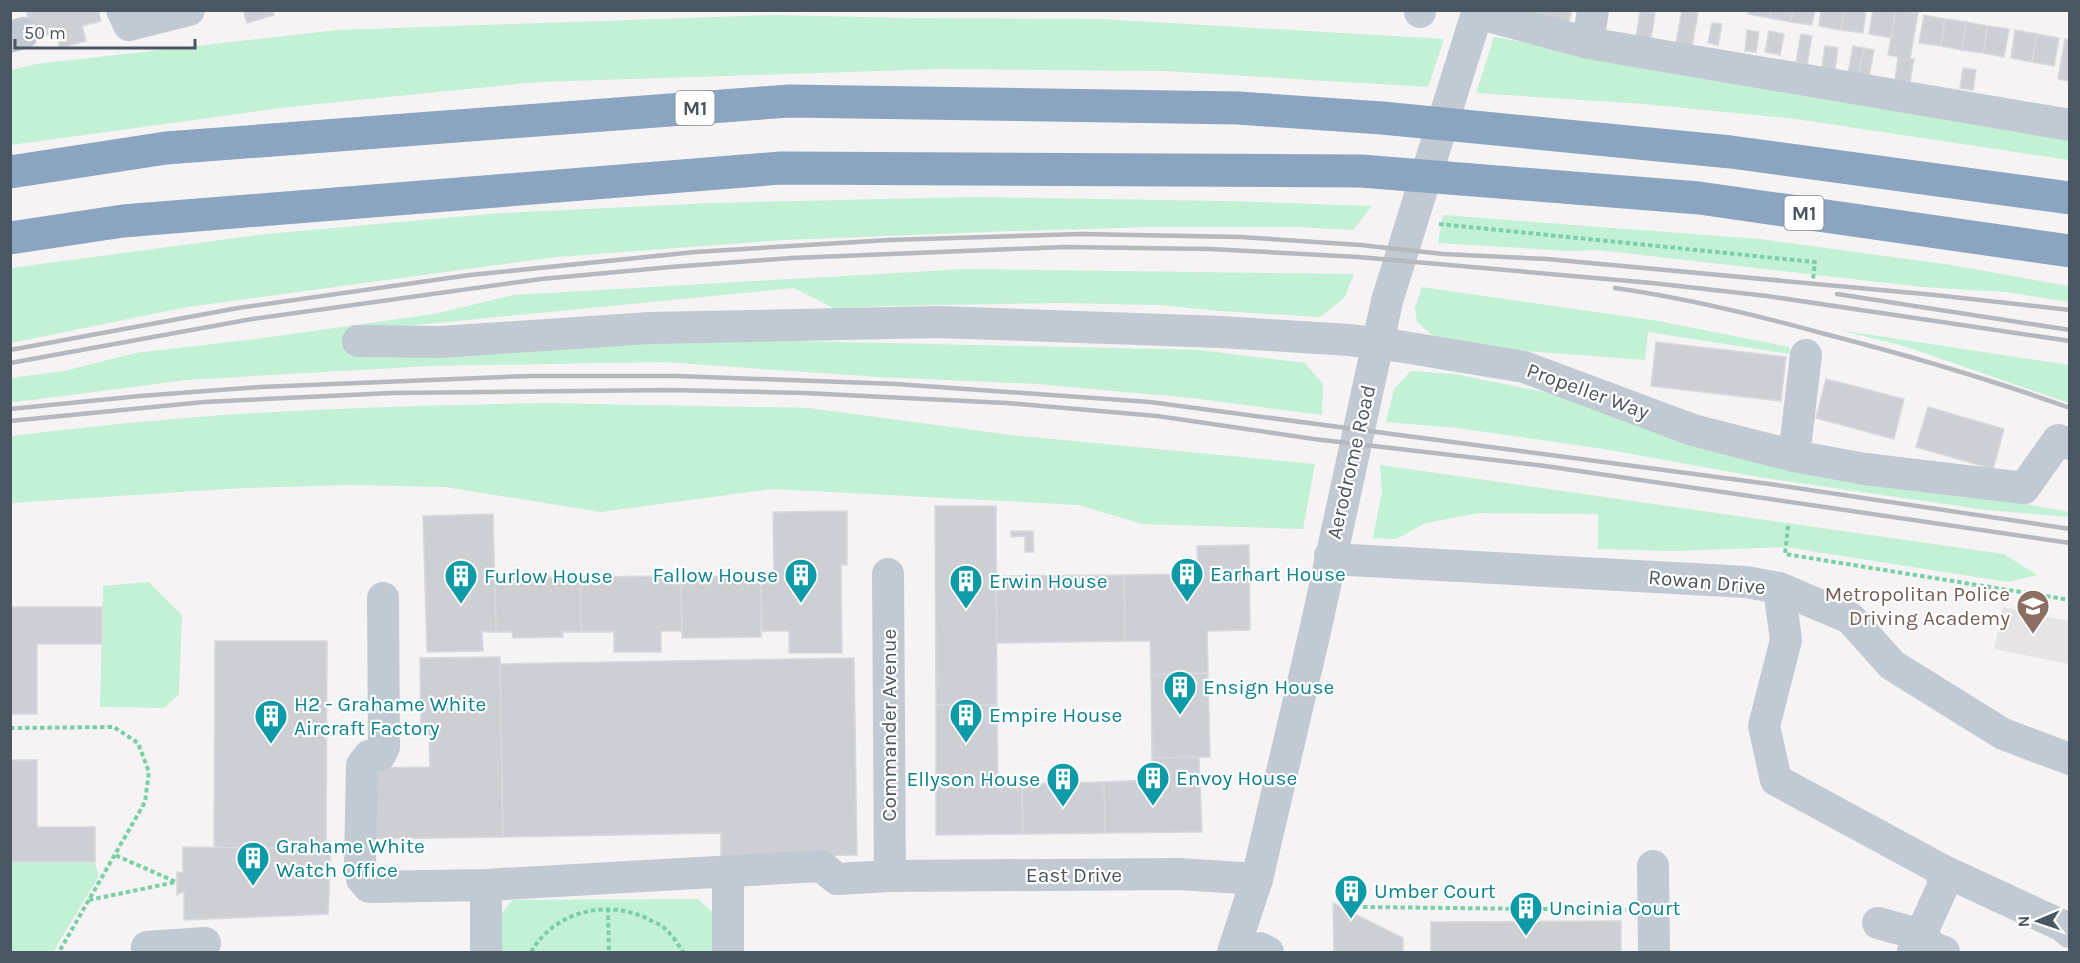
<svg xmlns="http://www.w3.org/2000/svg" width="2080" height="963" font-family="Karla,sans-serif">
	<rect width="100%" height="100%" fill="#f5f3f3"/>
	<!-- education -->
	<polygon fill="#e6e4e5" points="2003,607 2069,621 2069,664 1994,649"/>
	<!-- green -->
	<g fill="#c3f1d5">
		<polygon points="773,15 910,18 1102,19 1444,39 1428,87 1163,71 940,69 538,82 288,107 11,145 11,70 36,64 338,30"/>
		<polygon points="1494,37 2069,134 2069,160 1796,119 1644,104 1476,93"/>
		<polygon points="977,197 1226,201 1372,206 1353,230 1296,227 1153,227 1013,231 784,240 557,257 187,307 11,343 11,268 266,234 501,213 712,203"/>
		<polygon points="1443,215 1760,239 1951,265 2069,286 2069,302 2006,292 1922,287 1598,250 1570,251 1438,243"/>
		<polygon points="965,269 1354,274 1344,298 1320,317 1219,311 1160,305 1060,303 883,306 835,309 794,288 355,331 1200,350 1305,363 1323,384 1322,415 1192,398 1036,384 879,377 663,362 429,366 187,380 16,402 11,401 10,378 64,371 135,353 256,339 434,314 513,295"/>
		<polygon points="1422,287 1658,321 1790,347 1790,354 1648,332 1645,360 1525,351 1433,336 1417,322 1415,308"/>
		<polygon points="1839,330 2069,365 2069,403 1904,346"/>
		<polygon points="1411,371 1455,374 1602,404 1787,459 2069,512 2069,517 1986,510 1764,478 1604,449 1457,428 1386,422 1394,389"/>
		<path d="M544,403L809,408L1011,435L1315,464L1303,529L1142,524L1079,505L772,489L601,512L445,487L350,485L243,488L11,503V436C53,431 95,426 138,422C272,409 408,406 544,403Z"/>
		<polygon points="1380,465 2004,554 2037,575 2008,582 1785,547 1674,551 1598,549 1598,514 1479,513 1426,523 1396,539 1373,538 1382,491"/>
		<polygon points="149,582 182,615 179,694 164,708 100,707 103,586"/>
		<polygon points="11,863 95,863 99,876 53,952 11,952"/>
		<polygon points="698,899 712,912 712,952 499,952 499,917 512,900"/>
	</g>
	<!-- building -->
	<g fill="#cdcfd5" stroke="#d7d9de" stroke-width="1.5">
		<polygon points="26,10 98,10 101,21 82,26 86,41 60,48 56,33 33,39"/>
		<polygon points="243,10 273,10 274,15 247,23"/>
		<polygon points="1530,10 1572,10 1568,25 1529,12"/>
		<polygon points="1682,10 1698,13 1692,46 1676,43"/>
		<polygon points="1749,10 1771,10 1770,18 1748,14"/>
		<polygon points="1771,10 1793,10 1791,22 1770,18"/>
		<polygon points="1793,10 1815,10 1812,25 1791,22"/>
		<polygon points="1821,10 1844,10 1841,30 1819,26"/>
		<polygon points="1844,10 1866,10 1863,33 1841,30"/>
		<polygon points="1873,10 1896,10 1891,38 1869,34"/>
		<polygon points="1896,10 1918,13 1910,59 1914,59 1910,82 1895,80 1898,57 1888,55"/>
		<polygon points="1640,11 1655,13 1651,39 1636,37"/>
		<polygon points="1924,15 1945,19 1941,46 1919,43"/>
		<polygon points="1945,19 1966,22 1962,50 1941,46"/>
		<polygon points="1966,22 1988,26 1983,53 1962,50"/>
		<polygon points="1712,23 1722,24 1718,45 1708,43"/>
		<polygon points="1988,26 2009,29 2004,57 1983,53"/>
		<polygon points="1747,30 1759,32 1756,52 1745,51"/>
		<polygon points="2015,30 2037,34 2032,62 2011,58"/>
		<polygon points="1769,31 1784,34 1780,55 1765,52"/>
		<polygon points="1801,34 1812,36 1807,64 1796,62"/>
		<polygon points="2037,34 2059,38 2054,66 2032,62"/>
		<polygon points="2065,39 2070,40 2070,81 2058,79"/>
		<polygon points="1825,46 1838,48 1835,69 1822,67"/>
		<polygon points="1853,46 1864,48 1859,75 1848,73"/>
		<polygon points="1864,48 1874,50 1869,77 1859,75"/>
		<polygon points="1963,68 1976,70 1973,90 1960,88"/>
		<polygon points="1656,342 1786,357 1781,401 1651,386"/>
		<polygon points="1826,379 1904,399 1894,439 1816,418"/>
		<polygon points="1928,407 2004,429 1993,469 1916,447"/>
		<polygon points="935,506 996,506 997,705 936,705"/>
		<polygon points="847,511 847,565 841,565 842,653 789,653 789,631 762,631 761,577 774,576 773,512"/>
		<polygon points="493,514 496,632 482,632 483,651 427,652 423,516"/>
		<polygon points="1011,531 1033,531 1034,552 1025,552 1025,536 1011,537"/>
		<polygon points="1249,545 1250,630 1207,631 1208,673 1151,675 1150,641 1125,641 1124,575 1198,574 1197,546"/>
		<polygon points="1124,575 1125,641 997,643 996,576"/>
		<polygon points="681,576 682,631 661,631 661,652 614,652 614,632 581,632 581,577"/>
		<polygon points="681,576 761,577 761,637 682,638"/>
		<polygon points="581,577 581,632 562,632 563,637 513,638 512,632 496,632 495,578"/>
		<polygon points="10,607 102,607 102,644 37,644 37,714 10,714"/>
		<polygon points="215,641 327,641 326,849 214,848"/>
		<polygon points="500,657 503,837 370,839 369,768 430,767 429,735 421,735 420,658"/>
		<polygon points="854,658 857,855 721,857 721,833 503,837 500,664"/>
		<polygon points="1208,673 1210,757 1152,758 1151,675"/>
		<polygon points="936,705 997,705 998,784 1022,784 1023,834 936,835"/>
		<polygon points="1199,757 1202,832 1105,833 1104,782 1153,780 1152,758"/>
		<polygon points="10,760 37,760 37,827 95,827 95,862 10,862"/>
		<polygon points="1104,782 1105,833 1023,834 1022,784"/>
		<polygon points="183,847 331,849 328,914 184,920 184,891 177,895 177,872 183,873"/>
		<polygon points="1333,903 1403,938 1403,952 1334,952"/>
		<polygon points="1621,921 1621,952 1431,952 1431,922"/>
	</g>
	<g fill="none" stroke-linecap="round" stroke-linejoin="round">
		<!-- path -->
		<g stroke="#7ad0a6" stroke-width="4" stroke-dasharray="4.5 3" stroke-linecap="butt">
			<polyline points="1439,224 1815,262 1813,280"/>
			<polyline points="1788,526 1785,554 2070,600"/>
			<polyline points="10,728 114,727 138,743 149,772 145,802 59,952"/>
			<polyline points="89,900 176,882 115,855"/>
			<polyline points="1363,907 1626,910"/>
			<polyline points="608,908 609,952"/>
			<path d="M531,952C554,912 605,899 646,918C651,921 658,923 663,927C671,933 678,944 683,952"/>
		</g>
		<!-- minor -->
		<g stroke="#c1cad2" stroke-width="32">
			<polyline points="122,10 129,25 189,10"/>
			<polyline points="1420,12 1420,10"/>
			<polyline points="1477,13 1588,43 2070,125"/>
			<polyline points="10,37 23,33"/>
			<polyline points="1588,43 1593,10"/>
			<polyline points="358,341 440,342 650,328 939,322 1221,332 1349,340 1398,346 1524,367 1693,430 1794,456 1865,469 2024,488 2058,440 2070,444"/>
			<polyline points="1794,456 1806,355"/>
			<polyline points="1330,556 1350,560 1746,582 1779,588 1850,618 1892,665 2003,734 2070,759"/>
			<polyline points="888,574 890,876"/>
			<polyline points="1779,588 1786,640 1764,726 1776,780 1942,870 1943,886 1913,952"/>
			<polyline points="383,598 384,747 380,755 369,756 362,765 360,865 362,879 369,887 486,885 821,866 837,879 890,876 1179,874 1257,879"/>
			<polyline points="1653,866 1654,952"/>
			<polyline points="1942,870 2063,926 2070,932"/>
			<polyline points="728,871 728,952"/>
			<polyline points="1878,923 1922,935 1931,947 1944,952"/>
			<polyline points="147,952 147,947 205,943"/>
			<polyline points="486,952 486,885"/>
			<polyline points="1233,952 1257,879 1316,627 1387,301 1478,10"/>
			<polyline points="1241,952 1260,948 1268,952"/>
		</g>
		<!-- highway -->
		<g stroke="#8ba5c1" stroke-width="33">
			<polyline points="10,172 166,148 789,101 1238,108 1382,118 1731,152 2070,198"/>
			<polyline points="10,238 123,221 781,168 1361,171 1699,198 2070,251"/>
		</g>
		<!-- rail -->
		<g stroke="#b5b8bd" stroke-width="4.5">
			<path d="M1615,288C1686,298 1756,315 1825,334C1907,355 1989,379 2070,408"/>
			<polyline points="1837,294 2070,330"/>
			<polyline points="10,350 238,308 470,275 695,252 889,240 1081,234 1240,237 1361,245 1443,254 1547,259 1935,295 2070,310"/>
			<polyline points="10,363 252,319 541,279 671,267 792,258 1064,247 1210,249 1358,257 1652,283 1767,296 2070,341"/>
			<polyline points="10,409 140,396 260,387 529,376 677,376 896,384 1150,402 1777,485 2070,529"/>
			<polyline points="10,421 204,402 392,393 669,390 804,393 1006,403 1157,416 1314,439 1545,466 2070,543"/>
		</g>
	</g>
	<!-- icons -->
	<defs>
		<g id="building-pin" transform="scale(1.725)"><path d="M0 17L-7.5 6A9.5 9.5 0 1 1 7.5 6Z" fill="#0f9aa8" stroke="#fff"/><path d="M-4-6H4V6H1V3H-1V6H-4ZM-2.5-4.3h1.7v1.8h-1.7ZM.8-4.3h1.7v1.8H.8ZM-2.5-1h1.7V.8h-1.7ZM.8-1h1.7V.8H.8Z" fill="#fff"/></g>
		<g id="university-pin" transform="scale(1.725)"><path d="M0 17L-7.5 6A9.5 9.5 0 1 1 7.5 6Z" fill="#8d6e63" stroke="#fff"/><path d="M0-5L7-2L0 1L-7-2ZM-4 1L0 2.5L4 1V4Q0 6-4 4Z" fill="#fff"/></g>
	</defs>
	<g fill-rule="evenodd">
		<use href="#building-pin" x="1187" y="574"/>
		<use href="#building-pin" x="801" y="575"/>
		<use href="#building-pin" x="461" y="576"/>
		<use href="#building-pin" x="966" y="581"/>
		<use href="#university-pin" x="2033" y="606"/>
		<use href="#building-pin" x="1180" y="687"/>
		<use href="#building-pin" x="966" y="715"/>
		<use href="#building-pin" x="271" y="716"/>
		<use href="#building-pin" x="1153" y="778"/>
		<use href="#building-pin" x="1063" y="779"/>
		<use href="#building-pin" x="253" y="858"/>
		<use href="#building-pin" x="1351" y="891"/>
		<use href="#building-pin" x="1526" y="908"/>
	</g>
	<g text-anchor="middle" dominant-baseline="central" stroke-width="4.5" stroke-linejoin="round" paint-order="stroke">
		<!-- shield labels -->
		<g fill="#fff" stroke="#808990" stroke-width="1.5">
			<rect x="675.5" y="91" width="39" height="34" rx="4.5"/>
			<rect x="1784.5" y="196" width="39" height="34" rx="4.5"/>
		</g>
		<g font-size="20" font-weight="bold" fill="#4a5661">
			<text x="695" y="108">M1</text>
			<text x="1804" y="213">M1</text>
		</g>
		<!-- street labels -->
		<g font-size="21" fill="#4a5661" stroke="#fff">
			<text transform="translate(1588 391) rotate(20)">Propeller Way</text>
			<text transform="translate(1351 462) rotate(-77)">Aerodrome Road</text>
			<text transform="translate(1707 582) rotate(5)">Rowan Drive</text>
			<text transform="translate(889 725) rotate(-90)">Commander Avenue</text>
			<text x="1074" y="875">East Drive</text>
		</g>
		<!-- culture labels -->
		<g font-size="21" fill="#0d838f" stroke="#fff" text-anchor="start">
			<text x="1210" y="574">Earhart House</text>
			<text x="778" y="575" text-anchor="end">Fallow House</text>
			<text x="484" y="576">Furlow House</text>
			<text x="989" y="581">Erwin House</text>
			<text x="1203" y="687">Ensign House</text>
			<text x="294" y="704">H2 - Grahame White<tspan x="294" dy="24">Aircraft Factory</tspan></text>
			<text x="989" y="715">Empire House</text>
			<text x="1176" y="778">Envoy House</text>
			<text x="1040" y="779" text-anchor="end">Ellyson House</text>
			<text x="276" y="846">Grahame White<tspan x="276" dy="24">Watch Office</tspan></text>
			<text x="1374" y="891">Umber Court</text>
			<text x="1549" y="908">Uncinia Court</text>
		</g>
		<!-- education labels -->
		<g font-size="21" fill="#785e54" stroke="#fff" text-anchor="end">
			<text x="2010" y="594">Metropolitan Police<tspan x="2010" dy="24">Driving Academy</tspan></text>
		</g>
	</g>
	<!-- border -->
	<rect width="2080" height="963" fill="none" stroke="#4a5661" stroke-width="24"/>
	<!-- north arrow -->
	<g transform="translate(2038 921) rotate(268)" stroke="#ffffff" stroke-width="4.5" paint-order="stroke">
	<path d="M0-4.5L10 22L0 15L-10 22Z" fill="#4a5661"/>
	<text y="-9" font-size="16" font-weight="bold" text-anchor="middle" fill="#4a5661">N</text>
	</g>
	<!-- scale -->
	<path d="M15 39v9h180v-9" fill="none" stroke="#4a5661" stroke-width="3"/>
	<text x="24" y="39" font-size="18" fill="#4a5661" stroke="#ffffff" stroke-width="4.5" paint-order="stroke">50 m</text>
</svg>
